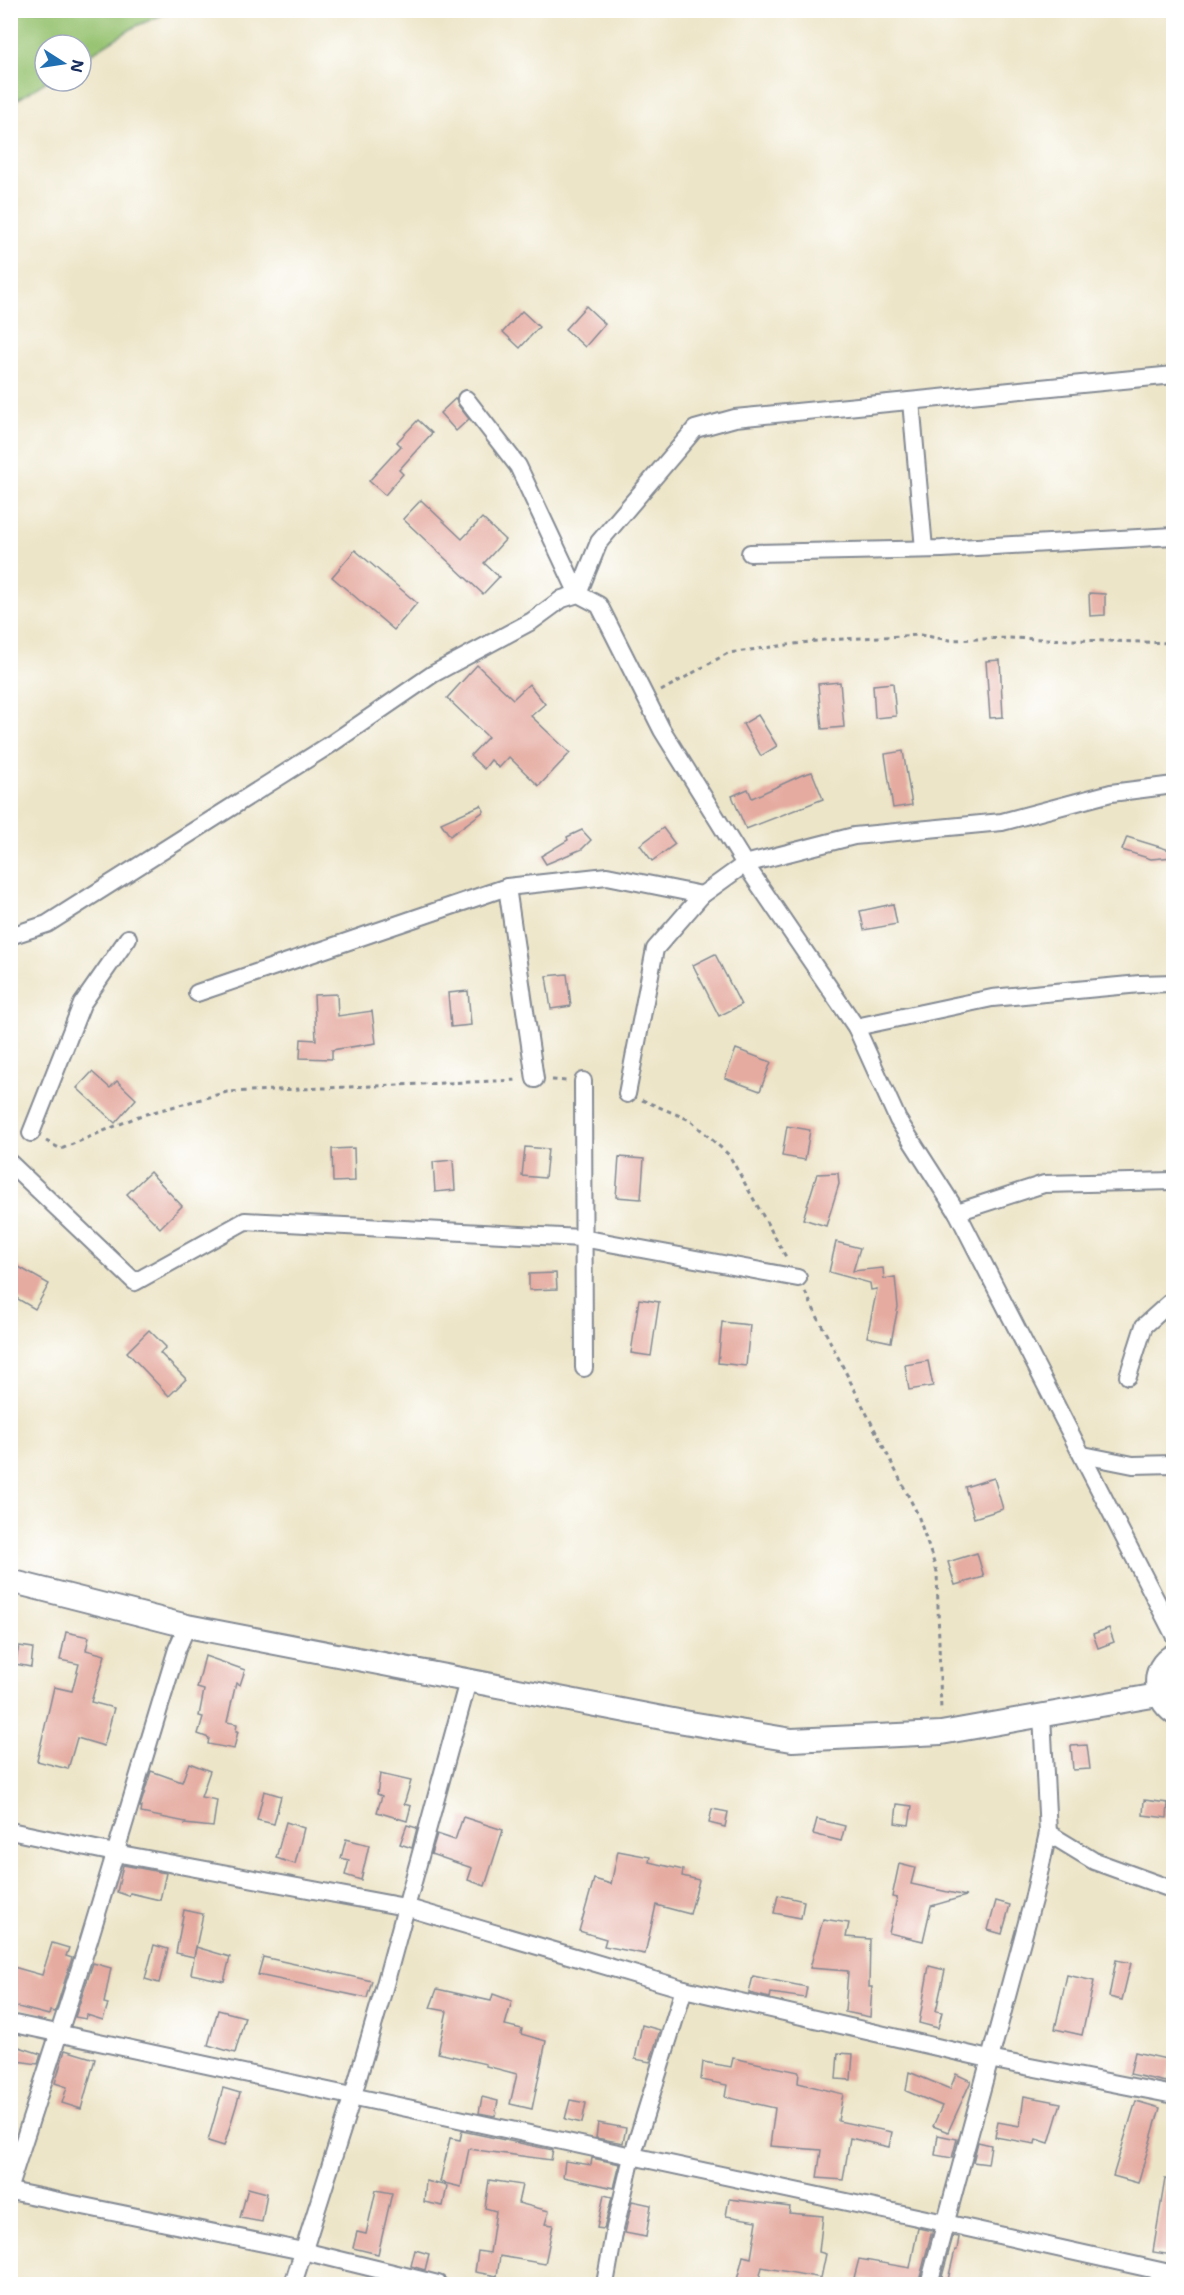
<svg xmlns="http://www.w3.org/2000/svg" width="1184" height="2295" font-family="'Shantell Sans',sans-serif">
	<rect width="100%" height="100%" fill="#fff"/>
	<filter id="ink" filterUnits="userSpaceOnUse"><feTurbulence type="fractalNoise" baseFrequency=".0167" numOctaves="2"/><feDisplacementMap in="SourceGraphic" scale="12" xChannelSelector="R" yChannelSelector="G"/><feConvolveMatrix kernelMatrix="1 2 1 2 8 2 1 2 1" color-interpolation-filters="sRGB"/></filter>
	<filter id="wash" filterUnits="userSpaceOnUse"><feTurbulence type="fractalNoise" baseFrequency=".008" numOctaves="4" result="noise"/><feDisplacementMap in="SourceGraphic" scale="24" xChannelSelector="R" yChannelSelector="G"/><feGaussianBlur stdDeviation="1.35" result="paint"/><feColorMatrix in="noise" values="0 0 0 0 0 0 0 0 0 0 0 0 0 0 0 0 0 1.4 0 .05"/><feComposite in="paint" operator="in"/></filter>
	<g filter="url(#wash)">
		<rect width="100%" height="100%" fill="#ede5c8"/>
		<!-- green -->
		<polygon fill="#97c371" stroke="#597968" stroke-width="1.5" points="11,10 172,10 172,11 136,26 81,60 81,45 45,45 45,81 47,81 11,104"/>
		<g id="blocks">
			<!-- building -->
			<g fill="#e5aba0">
				<polygon points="586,306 605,324 585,347 565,329"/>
				<polygon points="522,311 539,327 520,348 503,332"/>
				<polygon points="456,398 458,405 469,419 456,431 440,413"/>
				<polygon points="418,420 432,433 399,470 403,474 385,495 369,481 401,446 397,442"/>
				<polygon points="421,500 462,539 482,518 505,540 484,563 499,577 483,594 403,519"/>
				<polygon points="355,550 417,603 394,630 332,577"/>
				<polygon points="1089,593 1105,594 1105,615 1090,616"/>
				<polygon points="1000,660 1003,717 990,718 986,661"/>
				<polygon points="477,665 513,699 529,684 545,704 531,716 570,753 539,786 509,757 499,768 491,760 484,769 470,756 488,737 447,698"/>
				<polygon points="840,682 844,727 822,729 818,684"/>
				<polygon points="893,683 896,716 875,718 873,685"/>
				<polygon points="758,715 777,746 761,756 743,724"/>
				<polygon points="903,751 912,805 893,808 885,754"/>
				<polygon points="812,772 823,799 746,829 732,796 748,789 752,798 802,775"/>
				<polygon points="481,805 484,811 450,836 441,823"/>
				<polygon points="663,828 675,844 652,861 640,845"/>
				<polygon points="582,830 591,840 582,849 546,864 541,856 568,840 567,837"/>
				<polygon points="1127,837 1173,851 1173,857 1151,859 1122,850"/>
				<polygon points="893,904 897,924 864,930 860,911"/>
				<polygon points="715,954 741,1005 719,1016 693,965"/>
				<polygon points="567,974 571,1006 551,1009 546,976"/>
				<polygon points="468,991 471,1025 451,1027 448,993"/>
				<polygon points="337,994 338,1016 372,1011 376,1043 332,1050 332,1059 300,1058 301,1039 316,1040 314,995"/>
				<polygon points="736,1049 771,1062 760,1091 725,1078"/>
				<polygon points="92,1072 110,1088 117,1081 136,1099 115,1123 77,1088"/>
				<polygon points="787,1126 810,1130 805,1160 782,1156"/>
				<polygon points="525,1147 548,1149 545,1178 522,1176"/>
				<polygon points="354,1148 355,1181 333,1182 332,1149"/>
				<polygon points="619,1157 644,1159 641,1199 616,1197"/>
				<polygon points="453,1160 455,1190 435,1192 433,1162"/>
				<polygon points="150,1172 182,1206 160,1228 127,1194"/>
				<polygon points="838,1173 839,1184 826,1226 803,1219 817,1174"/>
				<polygon points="836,1242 860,1248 853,1271 883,1268 884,1279 895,1277 898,1307 891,1342 867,1337 877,1289 871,1290 870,1283 829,1272"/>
				<polygon points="10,1262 49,1284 35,1309 11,1295 16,1285 10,1282"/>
				<polygon points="556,1273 557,1289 529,1290 529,1274"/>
				<polygon points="639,1299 659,1302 651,1356 631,1353"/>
				<polygon points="722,1322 750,1325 746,1366 718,1363"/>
				<polygon points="149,1330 166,1347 160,1353 186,1379 169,1396 127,1352"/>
				<polygon points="928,1361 933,1386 909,1390 905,1365"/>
				<polygon points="994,1478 1003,1509 974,1518 965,1487"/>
				<polygon points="977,1553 984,1577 955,1585 948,1562"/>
				<polygon points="1109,1628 1114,1642 1098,1648 1093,1634"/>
				<polygon points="66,1632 89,1637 86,1650 105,1655 91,1702 114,1708 104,1746 77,1738 68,1769 37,1761 54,1687 72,1691 79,1664 60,1660"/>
				<polygon points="19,1646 33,1648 31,1667 15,1664"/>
				<polygon points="205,1656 245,1670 240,1685 236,1683 227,1722 237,1724 236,1731 238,1731 234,1749 208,1744 209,1738 198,1734 203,1717 199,1716 204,1690 197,1688"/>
				<polygon points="1087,1745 1090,1769 1073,1770 1071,1746"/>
				<polygon points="189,1763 210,1771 201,1797 217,1800 213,1827 185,1824 186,1822 141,1813 142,1807 140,1807 151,1771 182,1782"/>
				<polygon points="380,1774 411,1781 404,1804 411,1806 407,1821 377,1812 382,1796 377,1794"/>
				<polygon points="264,1791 281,1796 274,1824 257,1820"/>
				<polygon points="1144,1800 1168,1803 1167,1818 1143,1815"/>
				<polygon points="897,1804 912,1806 909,1825 895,1823"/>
				<polygon points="712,1809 728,1812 725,1827 709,1823"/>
				<polygon points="463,1817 503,1830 485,1886 468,1880 472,1868 431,1854 437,1834 455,1840"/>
				<polygon points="817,1819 845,1826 841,1841 813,1834"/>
				<polygon points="286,1822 304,1828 295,1864 276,1858"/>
				<polygon points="407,1825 417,1828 412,1848 400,1844"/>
				<polygon points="346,1839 369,1845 361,1880 345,1875 349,1860 341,1858"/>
				<polygon points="618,1851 650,1857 649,1862 683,1870 682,1876 699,1880 690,1914 656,1905 645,1954 604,1946 606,1939 579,1931 594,1879 611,1884"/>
				<polygon points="899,1864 915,1868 911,1884 966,1896 931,1906 923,1941 889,1933 897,1898 892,1897"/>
				<polygon points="123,1865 166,1873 160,1900 130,1893 129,1896 117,1892"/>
				<polygon points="778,1895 804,1901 801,1918 774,1913"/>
				<polygon points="996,1901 1010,1905 1002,1934 988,1930"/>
				<polygon points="184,1910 203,1914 194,1957 176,1953"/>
				<polygon points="823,1919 849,1923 846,1937 870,1939 869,1987 872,1987 870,2017 845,2012 848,1971 810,1968"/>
				<polygon points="52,1943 69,1948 66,1956 72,1958 55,2012 50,2011 49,2015 10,2005 10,1966 42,1975"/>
				<polygon points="154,1945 168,1949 159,1983 145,1979"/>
				<polygon points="196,1947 230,1957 224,1981 191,1974"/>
				<polygon points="263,1957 372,1981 367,1998 258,1975"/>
				<polygon points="1116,1960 1131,1963 1122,2000 1109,1997"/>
				<polygon points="93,1963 111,1968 104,2003 108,2004 103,2020 87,2015 86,2019 75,2017"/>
				<polygon points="929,1966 945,1970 936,2011 942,2012 938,2028 919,2023"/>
				<polygon points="1067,1975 1094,1981 1082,2035 1055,2029"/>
				<polygon points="753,1976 807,1987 805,1998 771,1993 770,1998 749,1993"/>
				<polygon points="437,1989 491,2001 493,1994 512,2001 505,2025 522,2029 521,2034 546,2041 532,2109 510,2104 517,2074 486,2066 486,2064 438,2053 447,2011 430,2008"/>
				<polygon points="218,2010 245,2017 235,2053 208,2045"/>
				<polygon points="642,2025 660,2030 650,2062 635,2059"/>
				<polygon points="10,2044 41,2054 38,2064 10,2060"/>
				<polygon points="65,2050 95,2059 81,2109 62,2103 67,2087 55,2083"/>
				<polygon points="1135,2052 1171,2060 1166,2082 1130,2074"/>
				<polygon points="838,2053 853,2054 851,2080 836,2079"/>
				<polygon points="733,2058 799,2072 798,2083 843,2094 838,2121 892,2132 889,2147 850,2138 843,2180 817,2178 821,2150 770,2146 775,2108 725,2097 727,2085 701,2080 703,2062 731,2067"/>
				<polygon points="909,2072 950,2089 956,2074 971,2081 948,2132 933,2126 942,2106 906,2091"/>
				<polygon points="223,2088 240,2093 224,2146 208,2141"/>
				<polygon points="1024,2096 1061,2103 1049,2143 1036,2139 1035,2144 995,2137 998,2122 1020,2126"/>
				<polygon points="482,2097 498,2101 495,2116 479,2113"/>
				<polygon points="570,2100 586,2103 582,2123 565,2119"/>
				<polygon points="1136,2101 1160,2108 1138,2183 1113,2176"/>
				<polygon points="598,2123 626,2128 623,2143 596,2138"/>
				<polygon points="462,2131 553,2150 551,2160 469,2149 461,2187 440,2182 450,2138 460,2140"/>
				<polygon points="938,2135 957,2139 952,2158 935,2155"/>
				<polygon points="978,2142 991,2145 988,2164 973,2162"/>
				<polygon points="592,2158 620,2164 614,2188 563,2177 565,2161 591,2165"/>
				<polygon points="1165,2179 1173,2179 1173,2243 1172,2255 1153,2252"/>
				<polygon points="489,2180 522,2185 518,2203 549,2211 545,2224 553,2225 545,2264 500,2256 497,2276 475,2272 478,2251 490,2253 496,2211 485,2208"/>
				<polygon points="426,2181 447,2186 443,2206 424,2202"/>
				<polygon points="248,2188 267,2193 262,2222 240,2218"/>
				<polygon points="376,2190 392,2193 378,2254 353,2248 357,2232 366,2234"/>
				<polygon points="604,2195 612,2197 604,2229 597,2228"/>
				<polygon points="729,2199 790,2207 789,2213 823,2216 819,2252 826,2254 821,2278 762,2267 758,2284 736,2284 743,2256 751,2258 757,2221 726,2216"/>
				<polygon points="632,2201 651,2205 646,2237 625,2233"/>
				<polygon points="918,2228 932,2231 919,2281 916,2280 915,2284 890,2284 854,2278 859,2259 910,2268"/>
				<polygon points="953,2236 959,2237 957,2250 955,2250 947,2284 940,2284"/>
				<polygon points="415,2250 429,2254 425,2270 411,2266"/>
			</g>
		</g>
	</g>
	<g filter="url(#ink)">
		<use href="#blocks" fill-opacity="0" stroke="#848a93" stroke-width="1.5"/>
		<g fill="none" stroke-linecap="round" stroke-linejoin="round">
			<!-- street casing -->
			<g stroke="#848a93" stroke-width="20">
				<g id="street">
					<polyline points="466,399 518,466 578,594"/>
					<polyline points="911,401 924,549"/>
					<polyline points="750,553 942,549 1174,536"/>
					<polyline points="578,594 599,542 695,429 735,418 1174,375"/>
					<polyline points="507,887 535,1079"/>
					<polyline points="10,936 47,924 331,744 433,674 532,621 562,599 578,594 599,605 662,730 745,864 856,1027 898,1120 957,1212 1174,1635"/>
					<polyline points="197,993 507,887 607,876 702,895"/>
					<polyline points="856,1027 992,998 1140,984 1174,983"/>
					<polyline points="583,1081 584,1368"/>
					<polyline points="627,1094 655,949 702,895 745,864 854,836 1002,822 1111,793 1174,785"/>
					<polyline points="31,1133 82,1004 128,938"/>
					<polyline points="10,1163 135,1282 245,1221 582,1238 798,1278"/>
					<polyline points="957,1212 1044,1184 1174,1181"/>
					<polyline points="1128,1376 1144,1326 1174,1299"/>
					<polyline points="1083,1455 1133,1465 1174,1464"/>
					<polyline points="10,1831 115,1853 405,1907 684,1989 989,2059 1174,2095"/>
					<polyline points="1048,1833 1094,1861 1174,1890"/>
					<polyline points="10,2023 945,2223 1174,2274"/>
					<polyline points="10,2184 89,1940 177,1649 187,1626"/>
					<polyline points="10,2191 303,2251 438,2284"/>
					<polyline points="293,2284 353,2095 381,1999 468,1681"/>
					<polyline points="605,2284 615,2228 632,2157 684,1989"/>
					<polyline points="929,2284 1033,1900 1048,1833 1042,1715"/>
				</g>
			</g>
			<!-- secondary casing -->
			<g stroke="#848a93" stroke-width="26">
				<g id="secondary">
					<polyline points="10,1581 187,1626 678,1721 792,1740 941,1733 1158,1695"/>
					<path d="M1174,1655C1149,1668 1154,1699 1174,1713"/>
				</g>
			</g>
			<!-- path -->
			<g stroke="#848a93" stroke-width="3" stroke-dasharray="4.5 4.5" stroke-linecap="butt">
				<polyline points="661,691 728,653 824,640 920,635 950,640 1009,638 1174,643"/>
				<polyline points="552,1080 567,1081"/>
				<polyline points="642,1100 690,1120 729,1155 786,1257"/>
				<polyline points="46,1141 61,1149 139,1116 227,1092 519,1080"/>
				<polyline points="805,1292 918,1515 937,1572 941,1712"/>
			</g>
			<!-- street -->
			<use href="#street" stroke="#fff" stroke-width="16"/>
			<!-- secondary -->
			<use href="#secondary" stroke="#fff" stroke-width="22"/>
		</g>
	</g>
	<!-- margin -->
	<rect width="1184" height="2295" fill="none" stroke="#fff" stroke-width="36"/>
	<!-- north arrow -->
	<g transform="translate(63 63) rotate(102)"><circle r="28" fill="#ffffff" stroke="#a4acbf" stroke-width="1.5"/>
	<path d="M0-4.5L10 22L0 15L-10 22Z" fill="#1f6fb2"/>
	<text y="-9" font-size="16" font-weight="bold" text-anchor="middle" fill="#1b2f5e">N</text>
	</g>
</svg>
